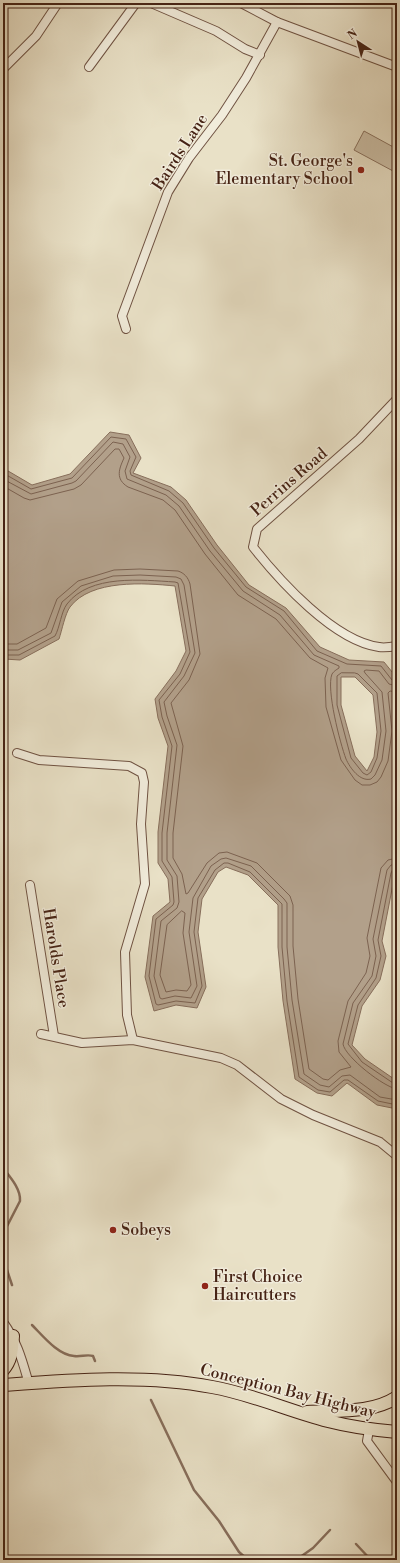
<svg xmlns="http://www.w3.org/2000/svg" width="400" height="1563" font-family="'Libre Bodoni',serif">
	<rect width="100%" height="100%" fill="#e9e1c7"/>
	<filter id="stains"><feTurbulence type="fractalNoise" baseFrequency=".005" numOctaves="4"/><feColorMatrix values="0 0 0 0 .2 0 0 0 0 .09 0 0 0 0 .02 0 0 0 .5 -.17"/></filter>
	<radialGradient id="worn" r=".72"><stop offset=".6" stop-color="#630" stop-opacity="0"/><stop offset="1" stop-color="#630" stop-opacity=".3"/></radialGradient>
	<!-- green -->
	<polygon fill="#cdc1a9" stroke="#8a725f" points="364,131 397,149 397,164 393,171 354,150"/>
	<!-- water -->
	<path fill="#b2a08a" stroke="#876e5b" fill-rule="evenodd" d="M110,432L129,435L141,458L133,473L171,487L186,500L217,545L249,585L286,608L320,647L349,660L384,662L397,678V767L395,770L397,863L382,941L386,956L380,980L362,1006L352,1045L365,1059L397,1081V1109L377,1105L347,1083L332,1096L317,1093L295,1079L283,1001L278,947V905L248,875L226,867L218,872L202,899L198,932L206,987L197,1008L176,1005L154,1011L145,977L153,916L170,902L168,879L158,863V832L168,746L158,718L155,699L176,671L186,651L175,586C145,583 91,579 70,607C65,614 62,630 59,639L20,660L4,659L3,657V468L32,485L70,474ZM341,677H355L373,695L377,732L374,757L367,771L355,756L341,705Z"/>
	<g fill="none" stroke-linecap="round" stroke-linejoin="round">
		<!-- shore -->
		<g stroke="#7c6250" stroke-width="1">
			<polyline points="3,473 31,489 72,478 111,437 126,439 136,457 130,471 131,475 169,491 183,503 214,548 246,587 284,611 317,651 347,664 381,666 392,680 397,681"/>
			<path d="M3,479L31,494L72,483L76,481L113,442L123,444L130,457L125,471L127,479L166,495L179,506L210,551L243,591L280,615L314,655L339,666V668C336,670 334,671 332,674C326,689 340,743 346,759C350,768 360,782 371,779L375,775L382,760L386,731L382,692L365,673L364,671L366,670L379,671L389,684L397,686"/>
			<path d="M3,486L24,498L30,500L74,489L81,485L115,449H119L124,458C119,469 115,479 128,487L163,500L175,510L205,554L238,595L276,619L310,658L328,668L325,678L326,707L341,760L355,780L362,785H370L377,782L381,777L388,761L392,731L388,693L390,691L397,692"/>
			<path d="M3,644H17L46,628L57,599L78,581L114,570L140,569L178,571C184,573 188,577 190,584L200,654L189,680L171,703L183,746L173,833V858L182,874L186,894L188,893L207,863L219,853L227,852L257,863L290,896L293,905V946L298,999L309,1069L323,1079L328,1080L340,1070L351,1067L339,1052L338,1041L348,1001L366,973L370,956L367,938L381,868L388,860L397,858"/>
			<polyline points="3,650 18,650 51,633 62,602 81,586 113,576 140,575 176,577 181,579 184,585 195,653 184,676 164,702 167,716 177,745 167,833 167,860 177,876 179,902 177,908 161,921 154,976 160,998 162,999 175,996 191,998 197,986 189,932 193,898 211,866 221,859 226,858 251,866 284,899 287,903 287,947 292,1000 304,1074 320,1085 329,1087 342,1076 350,1075 380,1097 397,1100"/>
			<path d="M3,655H19L55,636C60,627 61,612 67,604C90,574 142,580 175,582L178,583L190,652L180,674L159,700L162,717L172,746L162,833V861L172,877L174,902L173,905L156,919L149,976L156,1004L158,1005L176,1001L195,1003L202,986L194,932L198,898L215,870L224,863H228L250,872L282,904V947L287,1001L299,1077L318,1090L330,1092L344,1080H348L378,1101L397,1105"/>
			<polygon points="355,673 358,674 377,693 381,731 377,758 371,772 367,775 363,773 351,758 337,705 337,676 341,673"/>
			<path d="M397,864L391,865L387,870L373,939L376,956L372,976L353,1003L343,1044C345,1057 385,1088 397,1089"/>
			<polyline points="397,869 393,869 391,873 378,940 381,956 376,978 358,1005 348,1044 362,1062 393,1083 397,1084"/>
			<polygon points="182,911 185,913 183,933 191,985 187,991 176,990 166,992 160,975 167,925"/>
		</g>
		<!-- stream -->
		<g stroke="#876e5b" stroke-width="2.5">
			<path d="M3,1168C10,1177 21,1189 20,1201L3,1234"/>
			<polyline points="3,1258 12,1285"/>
			<path d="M32,1325C43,1336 58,1355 74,1356C81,1357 87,1354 93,1356L95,1361"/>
			<polyline points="151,1400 194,1490 219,1521 239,1552 248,1560"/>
			<polyline points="356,1544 371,1560"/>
			<polyline points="296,1560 313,1548 330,1530"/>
		</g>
		<!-- minor casing -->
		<g stroke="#6f5242" stroke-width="10">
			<g id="minor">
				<polyline points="151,3 216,31 245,49 260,55"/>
				<polyline points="241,3 277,22 397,67"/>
				<polyline points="89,67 136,3"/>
				<polyline points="3,69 36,36 58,3"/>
				<polyline points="126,329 122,316 168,192 189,158 222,115 246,78 277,22"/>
				<path d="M397,399L359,439L257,529L253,547C280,581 334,641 379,647C384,648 391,647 397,646"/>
				<polyline points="17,753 39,760 129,766 142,773 144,782 141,824 145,884 125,952 127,1015 133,1040"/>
				<polyline points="30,885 54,1036"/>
				<polyline points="41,1034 82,1043 133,1040 221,1058 237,1065 281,1099 313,1115 380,1142 397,1156"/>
				<path d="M3,1322C18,1343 22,1360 29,1384"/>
				<polyline points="369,1430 367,1441 397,1482"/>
			</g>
		</g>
		<!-- primary casing -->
		<g stroke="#462315" stroke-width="14">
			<g id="primary">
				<path d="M3,1370C12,1360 12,1349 13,1336"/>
				<path d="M3,1385C70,1380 145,1374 212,1387C252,1394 289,1411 328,1421C351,1427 374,1430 397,1432"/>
				<path d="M307,1412C337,1410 371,1414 397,1397"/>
			</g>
		</g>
		<!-- minor -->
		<use href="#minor" stroke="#f1ecdb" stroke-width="8"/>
		<!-- primary -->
		<use href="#primary" stroke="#e9e1c7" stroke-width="12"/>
	</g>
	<!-- markers -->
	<g fill="#8f2418" stroke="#f1ecdb" stroke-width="1.5">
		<circle cx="361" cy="170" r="4"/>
		<circle cx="113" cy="1230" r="4"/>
		<circle cx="205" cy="1286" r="4"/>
	</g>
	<g text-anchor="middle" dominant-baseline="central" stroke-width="3" stroke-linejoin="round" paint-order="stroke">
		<!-- street labels -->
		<g font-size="16" fill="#462315" stroke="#f1ecdb">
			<text transform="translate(180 152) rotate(-57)">Bairds Lane</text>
			<text transform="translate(289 482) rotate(-41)">Perrins Road</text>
			<text transform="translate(56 958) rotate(81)">Harolds Place</text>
			<text transform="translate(288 1391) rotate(14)">Conception Bay Highway</text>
		</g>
		<!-- poi labels -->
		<g font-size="16" fill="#462315" stroke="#f1ecdb" text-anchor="start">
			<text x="353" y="161" text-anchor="end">St. George's<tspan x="353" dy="18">Elementary School</tspan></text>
			<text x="121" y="1230">Sobeys</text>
			<text x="213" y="1277">First Choice<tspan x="213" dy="18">Haircutters</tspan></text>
		</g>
	</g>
	<!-- margin -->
	<rect width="400" height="1563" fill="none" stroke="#e9e1c7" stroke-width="16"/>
	<rect x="4" y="4" width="392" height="1555" fill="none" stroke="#462315" stroke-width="2"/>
	<rect x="8" y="8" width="384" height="1547" fill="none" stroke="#462315"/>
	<!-- north arrow -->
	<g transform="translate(358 42) rotate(324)" stroke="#f1ecdb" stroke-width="3" paint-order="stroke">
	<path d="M0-3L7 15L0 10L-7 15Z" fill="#462315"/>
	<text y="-6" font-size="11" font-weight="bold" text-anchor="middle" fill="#462315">N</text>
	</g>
	<rect width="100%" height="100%" filter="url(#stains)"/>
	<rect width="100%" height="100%" fill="url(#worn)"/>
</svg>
